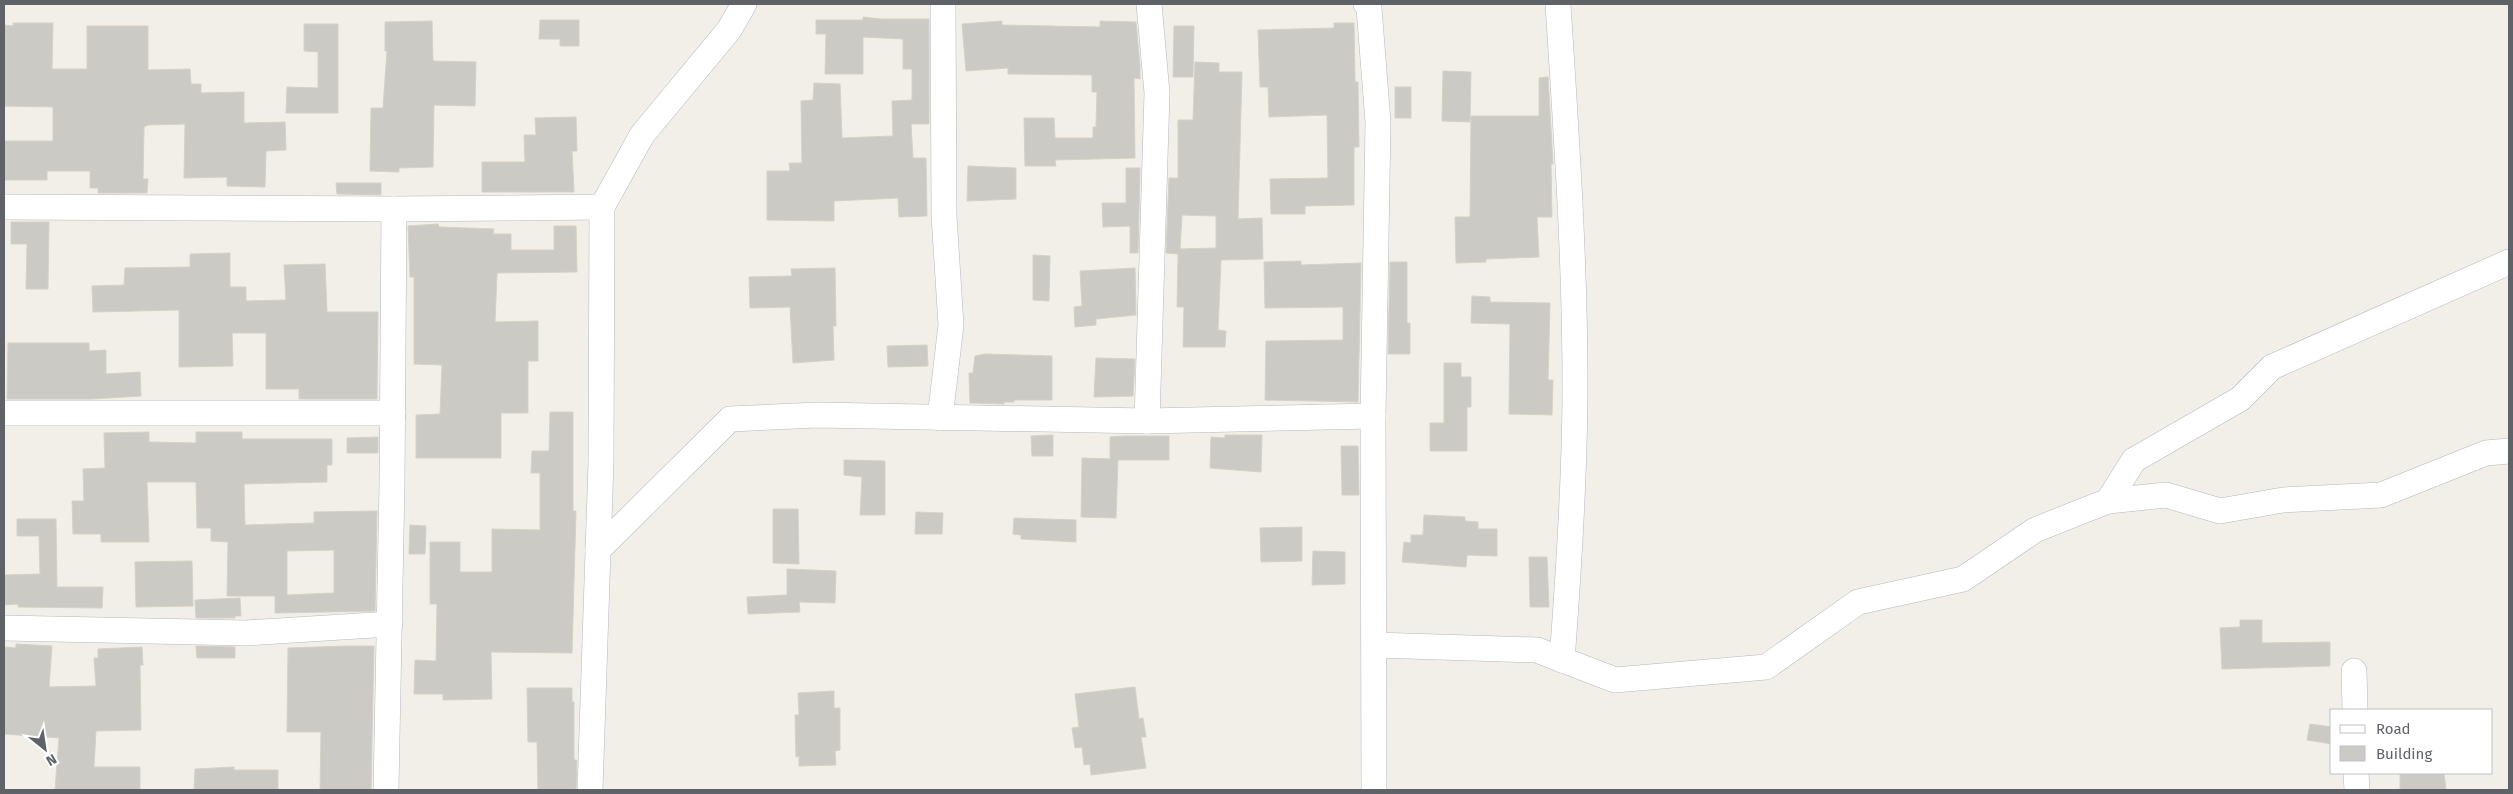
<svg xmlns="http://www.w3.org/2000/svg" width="2513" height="794" font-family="'Fira Sans',sans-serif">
	<rect width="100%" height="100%" fill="#f1efe8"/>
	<!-- building -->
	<g fill="#cccac5" stroke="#d6d1c6" fill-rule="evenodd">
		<polygon points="863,17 881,19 929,19 929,124 911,124 913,158 926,158 927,216 899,217 898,198 834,201 834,221 767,220 767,171 790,171 789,163 802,163 801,101 813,100 814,83 840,84 842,138 893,136 892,101 912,100 912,69 903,69 903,39 863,37 863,74 825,74 826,34 816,34 816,20 863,20"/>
		<polygon points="540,20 579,20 579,46 560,46 560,39 539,39"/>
		<polygon points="432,21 433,61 476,62 475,106 434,105 433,167 399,168 399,172 370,171 371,108 383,108 387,51 385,51 385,22"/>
		<polygon points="1002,21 1002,25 1100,27 1100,21 1136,22 1140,66 1140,79 1134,78 1135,158 1055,160 1056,166 1025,166 1024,118 1054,118 1055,138 1093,138 1093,127 1096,127 1097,92 1092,92 1092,75 1008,74 1008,68 966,71 962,24"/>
		<polygon points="13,23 53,23 52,69 87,69 87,26 148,26 148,70 190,69 191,84 201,84 201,93 244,92 244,123 285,122 286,150 266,151 265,187 227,186 227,177 184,178 185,124 148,125 144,127 143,179 148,179 147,193 98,193 98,188 90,188 90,171 47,171 47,180 4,180 4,141 53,141 53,107 4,106 4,25 13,26"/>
		<polygon points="1334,23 1354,23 1355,82 1358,82 1359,147 1354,147 1354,205 1305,206 1305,214 1271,214 1270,179 1328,178 1327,115 1269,117 1268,87 1260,87 1258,30 1334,28"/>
		<polygon points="304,24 338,24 338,113 286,113 287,87 318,88 318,52 304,51"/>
		<polygon points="1174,26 1194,26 1193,77 1173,77"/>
		<path d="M1195,62L1219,63V72H1242L1238,219L1262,218L1263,259L1221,260L1218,330L1226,331L1225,347H1183L1184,307H1177L1178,254L1166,253L1169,178H1178V120H1193ZM1182,215L1216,216V248L1180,249Z"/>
		<polygon points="1443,71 1471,72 1470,122 1442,121"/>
		<polygon points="1548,77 1553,164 1551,164 1552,217 1537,217 1539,257 1486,259 1486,262 1456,263 1455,217 1470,217 1471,116 1539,116 1539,78"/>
		<rect x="1395" y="87" width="16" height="31"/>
		<polygon points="576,117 577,151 572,151 574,192 482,192 482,162 525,162 524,135 536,135 535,118"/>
		<polygon points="968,166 1016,168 1016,199 967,201"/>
		<polygon points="1126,168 1140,168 1138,253 1130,253 1130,226 1103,227 1102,203 1126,203"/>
		<polygon points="336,183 381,183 381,195 337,194"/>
		<polygon points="11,222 49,222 48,289 26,289 27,244 11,244"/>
		<polygon points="438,224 439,227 494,229 493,234 511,234 511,250 554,250 554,226 576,226 577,272 497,273 495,322 538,321 538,361 528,361 528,413 501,413 501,458 416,458 416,415 440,414 442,365 414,364 414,277 410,277 408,226"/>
		<polygon points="230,253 230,287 246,287 246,301 286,300 284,265 325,264 327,312 378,312 377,399 299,399 299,389 266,389 266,333 232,333 233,366 179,367 179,310 93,312 92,286 124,285 125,268 190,267 190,254"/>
		<polygon points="1033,255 1050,256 1049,301 1033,300"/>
		<polygon points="1301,261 1301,265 1361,263 1358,402 1265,400 1266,341 1343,340 1343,307 1265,308 1264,262"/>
		<polygon points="1390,262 1407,262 1407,323 1410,323 1410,354 1388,354"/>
		<polygon points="835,268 836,326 833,326 834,360 793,363 790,307 750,308 749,277 792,276 791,269"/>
		<polygon points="1135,268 1136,315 1096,319 1096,325 1075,327 1074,307 1082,306 1080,271"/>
		<polygon points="1472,296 1490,297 1490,302 1550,303 1548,380 1553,380 1552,415 1509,414 1510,324 1471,323"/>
		<polygon points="8,343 89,343 89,351 106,350 106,374 140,372 141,396 92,399 7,399"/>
		<polygon points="927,345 928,366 888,367 887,346"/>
		<polygon points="985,354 1052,356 1052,400 1014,400 1014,402 1004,402 1004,404 970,403 969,373 973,373 975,356"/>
		<polygon points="1096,358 1135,359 1133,396 1094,397"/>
		<polygon points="1444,363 1461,363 1461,377 1471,377 1471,407 1467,407 1467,451 1430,451 1430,423 1444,423"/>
		<polygon points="550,412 573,412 573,511 576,511 572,653 491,652 492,699 443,700 443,694 414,694 415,660 436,661 437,604 430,604 430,542 460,542 460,572 492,572 492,529 540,530 540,473 531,473 532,451 549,451"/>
		<path d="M149,432V442L196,443V432H242V439H332V465H327V482L244,484L245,525L314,523V512L377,511L375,611L275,613V596H227L228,542L211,541V528H197L196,482H147L149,542H101V534H73L72,501H84L83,469L105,468L104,433ZM334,550V593L287,595V551Z"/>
		<polygon points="1053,435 1053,456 1032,456 1031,436"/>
		<polygon points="1225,435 1262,435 1261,472 1210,468 1211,437 1225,438"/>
		<polygon points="1124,436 1169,436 1169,460 1118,460 1116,518 1081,517 1082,458 1110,459 1110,437"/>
		<polygon points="378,437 378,453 347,453 347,438"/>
		<polygon points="1341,446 1358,446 1359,495 1342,495"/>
		<polygon points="844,460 885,461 885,515 860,515 862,477 844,475"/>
		<polygon points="773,509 798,509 799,564 773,563"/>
		<polygon points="916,512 943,513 942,534 915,534"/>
		<polygon points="1424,515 1465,517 1465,521 1478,522 1478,529 1497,529 1497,556 1467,555 1466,567 1402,562 1404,542 1411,543 1411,535 1423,535"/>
		<polygon points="1014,518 1076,520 1076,542 1021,539 1021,535 1013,534"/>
		<polygon points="17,519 56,519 57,587 103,587 102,608 18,607 18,604 4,605 4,575 40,574 39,536 17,536"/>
		<polygon points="410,525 426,526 425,554 409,554"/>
		<polygon points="1302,527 1302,561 1261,562 1260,528"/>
		<polygon points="1313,551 1345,552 1345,584 1312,585"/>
		<polygon points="1529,557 1547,557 1549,607 1530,607"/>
		<polygon points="192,561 193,606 136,607 135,562"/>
		<polygon points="787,569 836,571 835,603 799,602 800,612 748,614 747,597 787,595"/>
		<polygon points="240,598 241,616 235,616 235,618 196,618 195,600"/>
		<polygon points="2240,620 2262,620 2262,643 2330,642 2330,666 2222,669 2220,628 2240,627"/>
		<polygon points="16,644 52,646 49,687 96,686 94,658 98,658 98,649 142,647 143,665 140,665 141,730 96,731 94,767 140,767 140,790 55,790 59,738 4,734 4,647 16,648"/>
		<polygon points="196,646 235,647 235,658 197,658"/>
		<polygon points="346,646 374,646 371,790 320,790 321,732 287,732 288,648"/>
		<polygon points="1135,687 1139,719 1143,718 1146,737 1141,737 1146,768 1091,775 1090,764 1084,765 1082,747 1075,748 1072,728 1079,727 1075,694"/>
		<polygon points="527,688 572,688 572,702 574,702 574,760 577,760 576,790 538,790 537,742 528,742"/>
		<polygon points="834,691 834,708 840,708 840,750 835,751 836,765 799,766 799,756 796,757 795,715 799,715 798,693"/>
		<polygon points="2310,724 2332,727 2332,744 2307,740"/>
		<polygon points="234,767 234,770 278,770 278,790 194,790 195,769"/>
		<polygon points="2400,773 2444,773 2446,790 2400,790"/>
	</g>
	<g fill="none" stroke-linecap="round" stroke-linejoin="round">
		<!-- minor casing -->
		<g stroke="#b5b8bc" stroke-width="26">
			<g id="minor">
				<polyline points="1366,4 1369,8 1378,122 1373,416 1374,790"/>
				<path d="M1558,4C1566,130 1575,257 1575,384C1575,476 1569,568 1562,660"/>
				<polyline points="4,207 394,209 602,207"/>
				<polyline points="4,413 393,413"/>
				<polyline points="940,418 951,325 944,216 943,4"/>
				<polyline points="1147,421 1157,93 1149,4"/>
				<polyline points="2108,501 2166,495 2220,511 2283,500 2381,495 2486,453 2509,451"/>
				<polyline points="598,550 730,419 817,415 1147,421 1373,416"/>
				<polyline points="4,628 246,633 390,624"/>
				<polyline points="1375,645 1537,650 1615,680 1766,667 1858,602 1963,579 2035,530 2108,501 2134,460 2240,399 2272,367 2509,262"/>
				<polyline points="2354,671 2355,710"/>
				<polyline points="2356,773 2357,790"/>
				<polyline points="386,790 392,483 394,209"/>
				<polyline points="590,790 601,462 602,207 642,135 729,30 744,4"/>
			</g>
		</g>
		<!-- minor -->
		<use href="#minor" stroke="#fff" stroke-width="25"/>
	</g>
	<!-- border -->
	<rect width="2513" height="794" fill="none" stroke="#5f6368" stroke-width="10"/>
	<!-- legend -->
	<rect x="2330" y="709" width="162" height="65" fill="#ffffff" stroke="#bfc1c3"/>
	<rect x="2340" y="725" width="25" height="8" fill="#ffffff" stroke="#bfc1c3"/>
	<text x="2376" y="734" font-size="15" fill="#5f6368">Road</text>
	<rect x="2340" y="746" width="25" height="15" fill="#cccac5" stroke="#bfc1c3"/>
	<text x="2376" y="759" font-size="15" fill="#5f6368">Building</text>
	<!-- north arrow -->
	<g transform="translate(45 749) rotate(150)" stroke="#ffffff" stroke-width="4" paint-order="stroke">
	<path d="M0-4L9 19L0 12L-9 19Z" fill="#5f6368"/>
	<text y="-8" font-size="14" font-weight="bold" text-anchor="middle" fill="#5f6368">N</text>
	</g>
</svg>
